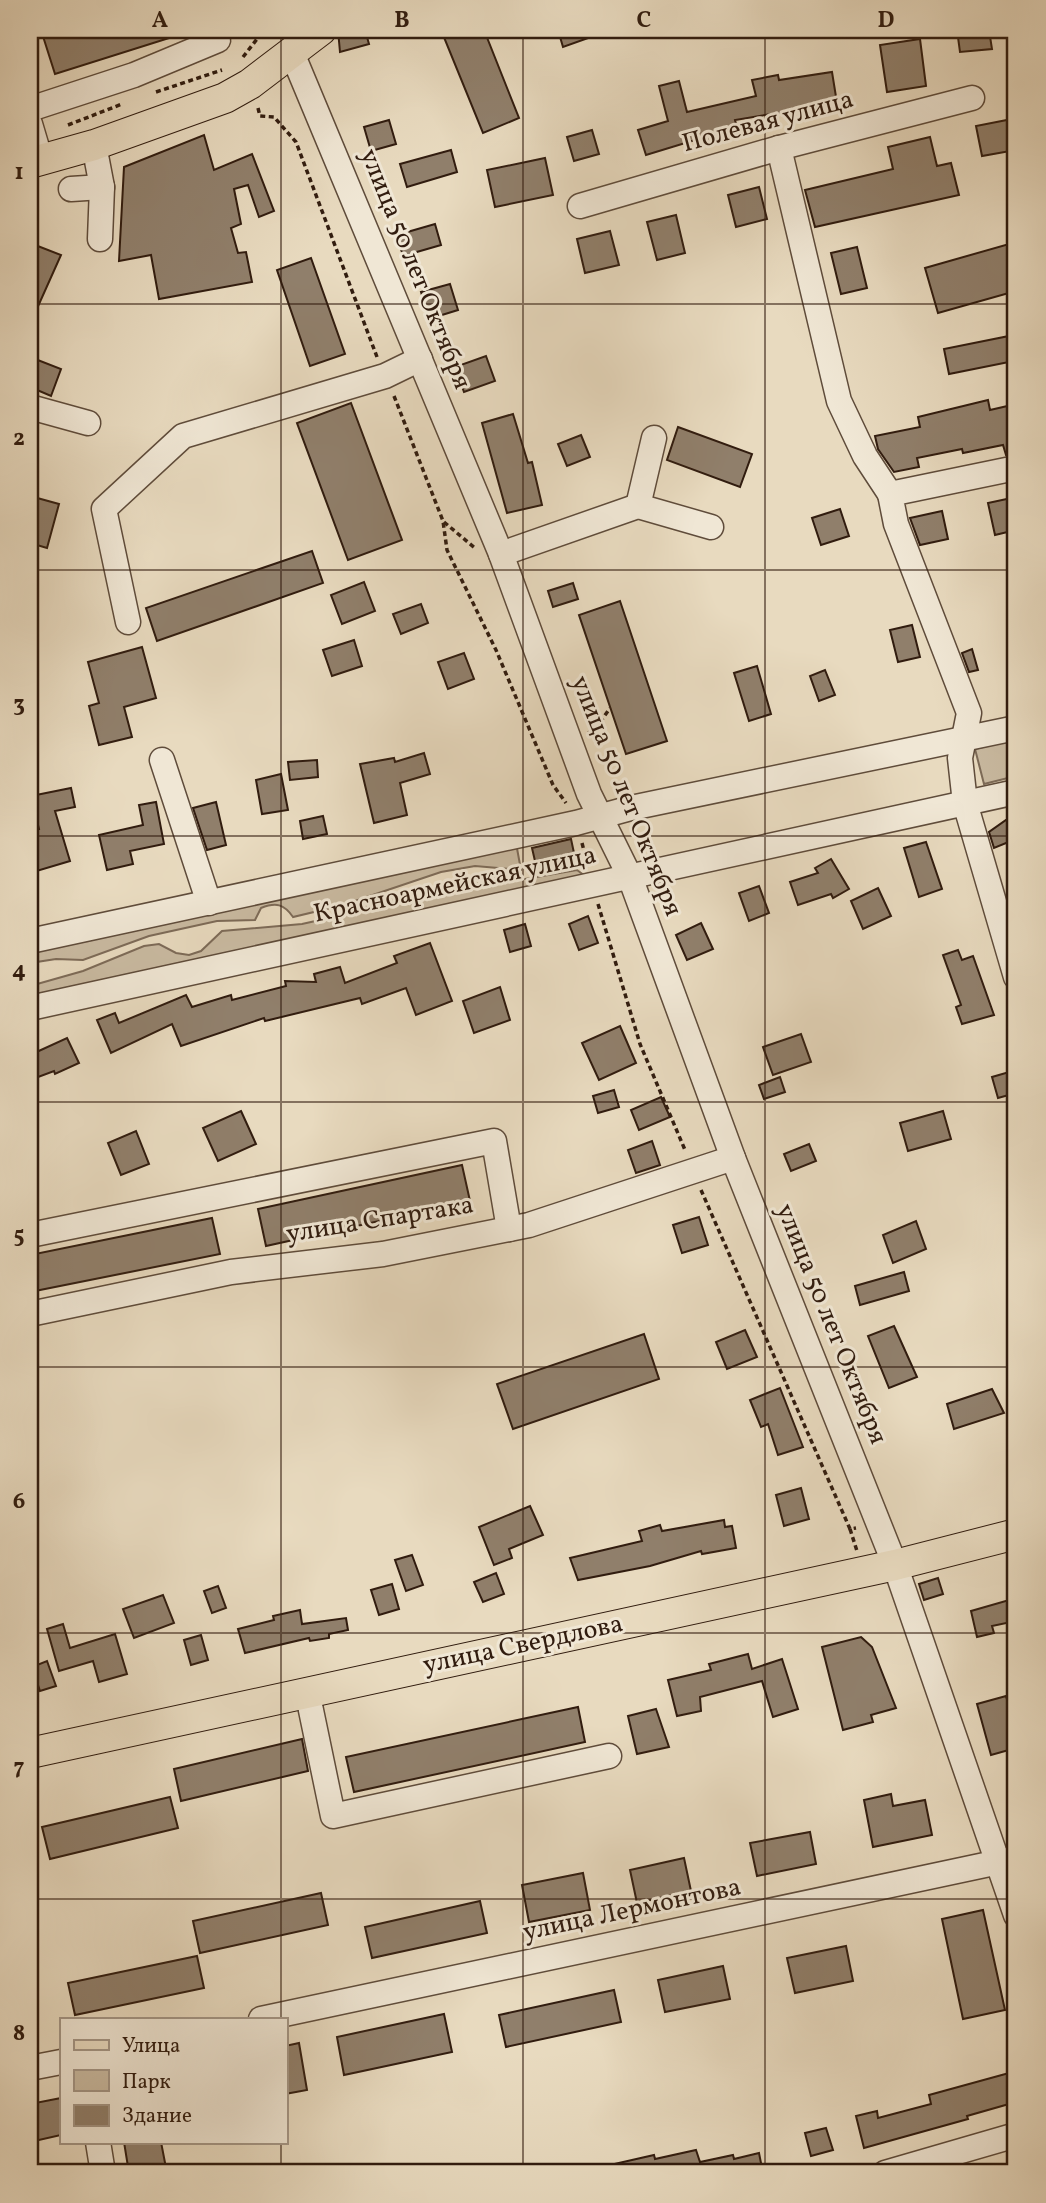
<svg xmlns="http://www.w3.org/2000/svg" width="1046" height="2203" font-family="Vollkorn,serif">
	<rect width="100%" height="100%" fill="#e8dabf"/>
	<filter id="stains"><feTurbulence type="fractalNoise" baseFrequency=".00286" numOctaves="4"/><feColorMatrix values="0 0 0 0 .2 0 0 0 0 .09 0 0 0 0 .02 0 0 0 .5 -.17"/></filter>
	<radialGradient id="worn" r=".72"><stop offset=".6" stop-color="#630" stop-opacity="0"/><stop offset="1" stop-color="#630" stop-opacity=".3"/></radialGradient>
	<!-- green -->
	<g fill="#c9baa1" stroke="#7d6b58" stroke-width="2">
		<polygon points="1016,739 1016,776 984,784 975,749"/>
		<path d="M516,843L521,870L475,866L441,872L343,905L293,917C284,904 276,902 261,908L255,920L217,921L149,936L83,960L56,959L30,963V948Z"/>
		<polygon points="577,870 585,876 30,997 30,986 83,971 144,946 159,944 176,953 189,955 201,951 222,931 302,924 347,914 393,897 421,898 445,894 481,877 525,879"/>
	</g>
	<!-- building -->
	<g fill="#907f6b" stroke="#311c0f" stroke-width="2">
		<polygon points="41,30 185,30 185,33 55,74"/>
		<polygon points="338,30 365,30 369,44 340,52"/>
		<polygon points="441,30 484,30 519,118 483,133"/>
		<polygon points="558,30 605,30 605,32 563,47"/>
		<polygon points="957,30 989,30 992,49 960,52"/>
		<polygon points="920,39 926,86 887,92 880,45"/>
		<polygon points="832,72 837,103 735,120 739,136 697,146 695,140 646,155 638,130 668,121 659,86 679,81 687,112 756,96 752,80 778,75 779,80"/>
		<polygon points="1012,119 1016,150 982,156 976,126"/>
		<polygon points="389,120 396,144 371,151 364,127"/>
		<polygon points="592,130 599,154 574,161 567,137"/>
		<polygon points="204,135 214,170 252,154 274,211 259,217 248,185 234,189 241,224 231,228 238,253 246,252 252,282 159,299 151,255 119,261 124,167"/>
		<polygon points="930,137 937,166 951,163 959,195 815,227 805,190 893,169 888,147"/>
		<polygon points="451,150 457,172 407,187 400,164"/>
		<polygon points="545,158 553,195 495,207 487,170"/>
		<polygon points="759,187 767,219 736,227 728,195"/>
		<polygon points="676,215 685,253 657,260 647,222"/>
		<polygon points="435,224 441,245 403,256 397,235"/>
		<polygon points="610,231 619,265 585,273 577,239"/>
		<polygon points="1016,242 1016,291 938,313 925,268"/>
		<polygon points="30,243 61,255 31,322 30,322"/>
		<polygon points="857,247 867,288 841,294 831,253"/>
		<polygon points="311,258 345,354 310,366 277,270"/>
		<polygon points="450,284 458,310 429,319 421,292"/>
		<polygon points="1009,336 1014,361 949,374 944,349"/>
		<polygon points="486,356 495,381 464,392 455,367"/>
		<polygon points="30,357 61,369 51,396 30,387"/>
		<polygon points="988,400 990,410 1016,404 1016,454 1006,455 1003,445 963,453 962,449 917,458 919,467 894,472 878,449 875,436 920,427 918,417"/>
		<polygon points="351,403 402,540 348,560 297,423"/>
		<polygon points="513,414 528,463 532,462 542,505 507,513 482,423"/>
		<polygon points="678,427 752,454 740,487 667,460"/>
		<polygon points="581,435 590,457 567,466 558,444"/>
		<polygon points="30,496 59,504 47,548 30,543"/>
		<polygon points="1016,497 1016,530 995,535 988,503"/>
		<polygon points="840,509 849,536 821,545 812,518"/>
		<polygon points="942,511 948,539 920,545 910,518"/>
		<polygon points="312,551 323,583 157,641 146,608"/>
		<polygon points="364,582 375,611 342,624 331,595"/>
		<polygon points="573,583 578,599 553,607 548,591"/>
		<polygon points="620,601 667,741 626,754 579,615"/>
		<polygon points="421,604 428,623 401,634 393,614"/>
		<polygon points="912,625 920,657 898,662 890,630"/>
		<polygon points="354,640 362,666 332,676 323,650"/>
		<polygon points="142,647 156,698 124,707 132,737 99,745 89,706 99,703 88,662"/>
		<polygon points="972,649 978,670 969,672 962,653"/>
		<polygon points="464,653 474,679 448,689 438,662"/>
		<polygon points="757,666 771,714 749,721 734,673"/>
		<polygon points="825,670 835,695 819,701 810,676"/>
		<polygon points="424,753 430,774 400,783 407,815 374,823 360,764 394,758 395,762"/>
		<polygon points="317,760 318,777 290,780 288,762"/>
		<polygon points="281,774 288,810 262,814 256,780"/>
		<polygon points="71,788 75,807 55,811 70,861 30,873 30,832 39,829 31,796"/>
		<polygon points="156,802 164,844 130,851 133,864 107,870 99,835 143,825 139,805"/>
		<polygon points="216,802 226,845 207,850 193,808"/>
		<polygon points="323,816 327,834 303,839 300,821"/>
		<polygon points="1016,817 1016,839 994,848 989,832 1006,820"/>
		<polygon points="571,839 574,853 535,861 532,848"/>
		<polygon points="926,842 942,889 919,897 904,848"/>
		<polygon points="831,859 849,889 833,898 831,894 798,905 790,882 818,873 815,868"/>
		<polygon points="759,886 769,913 749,921 739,893"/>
		<polygon points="878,888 891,916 863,929 851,901"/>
		<polygon points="588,916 598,943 579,950 569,924"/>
		<polygon points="701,923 713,949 687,960 676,935"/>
		<polygon points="525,924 531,946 510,952 504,930"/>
		<polygon points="430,943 452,1001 416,1015 406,988 362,1004 360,998 265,1021 264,1018 181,1046 172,1024 111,1053 97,1020 115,1013 119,1023 186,995 192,1007 231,995 232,1000 286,986 285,981 316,982 314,974 340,967 345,983 397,963 394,956"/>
		<polygon points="958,950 962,960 973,956 994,1015 962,1024 956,1007 961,1005 943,955"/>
		<polygon points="500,987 510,1020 474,1033 463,1001"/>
		<polygon points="620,1026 636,1063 599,1080 582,1043"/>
		<polygon points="801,1034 811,1062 773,1075 763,1047"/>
		<polygon points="67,1038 79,1063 55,1074 54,1071 30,1080 30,1055"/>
		<polygon points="1016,1070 1016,1093 998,1098 992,1077"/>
		<polygon points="780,1077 785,1092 764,1099 759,1085"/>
		<polygon points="614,1090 619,1107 598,1113 593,1096"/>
		<polygon points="661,1097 670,1117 639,1130 631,1110"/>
		<polygon points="241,1111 256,1144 218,1161 203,1128"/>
		<polygon points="943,1111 951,1139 908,1151 900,1123"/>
		<polygon points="136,1131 149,1164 121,1175 108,1143"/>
		<polygon points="652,1141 660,1165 636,1173 628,1150"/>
		<polygon points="809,1144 816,1161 791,1171 784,1154"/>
		<polygon points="462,1165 470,1201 266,1246 258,1209"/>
		<polygon points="699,1217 708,1245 682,1253 673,1225"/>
		<polygon points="212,1218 220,1254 30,1292 30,1255"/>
		<polygon points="916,1221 926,1249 893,1263 883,1235"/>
		<polygon points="904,1272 909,1291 860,1305 855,1286"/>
		<polygon points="894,1326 917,1377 889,1388 868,1336"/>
		<polygon points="745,1330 757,1357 727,1369 716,1342"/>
		<polygon points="644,1334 659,1379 513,1429 497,1384"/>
		<polygon points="780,1388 803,1447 778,1455 768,1424 761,1427 750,1400"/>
		<polygon points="992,1389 1004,1413 954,1429 947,1404"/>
		<polygon points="801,1488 809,1519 784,1526 776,1495"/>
		<polygon points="530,1506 543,1535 509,1549 512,1558 494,1565 479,1527"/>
		<polygon points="724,1520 725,1527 732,1526 736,1548 702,1554 701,1551 650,1566 578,1580 570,1558 642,1541 639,1531 660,1525 662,1531"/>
		<polygon points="412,1555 423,1585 406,1591 395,1560"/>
		<polygon points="496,1573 504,1594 483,1602 474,1582"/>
		<polygon points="938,1578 943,1594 924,1600 919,1584"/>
		<polygon points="392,1584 399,1609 379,1615 371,1590"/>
		<polygon points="218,1586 226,1608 212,1613 204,1591"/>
		<polygon points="163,1595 174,1623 134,1638 123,1609"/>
		<polygon points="1016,1598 1016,1621 992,1626 994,1633 977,1637 971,1611"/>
		<polygon points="300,1610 302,1624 346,1618 348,1630 329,1634 329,1638 310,1641 309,1638 245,1653 238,1629 274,1620 273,1616"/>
		<polygon points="63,1624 70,1648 115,1634 127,1674 99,1682 93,1661 59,1671 47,1629"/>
		<polygon points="201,1635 208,1660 191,1665 184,1640"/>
		<polygon points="861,1637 872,1647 896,1708 871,1715 873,1722 843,1730 822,1647"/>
		<polygon points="748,1654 752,1669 782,1659 798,1709 773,1717 762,1681 700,1697 701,1711 677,1716 668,1680 711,1670 709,1664"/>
		<polygon points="47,1661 56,1686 40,1691 32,1667"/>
		<polygon points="1006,1696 1016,1731 1016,1748 991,1755 977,1704"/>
		<polygon points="578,1707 585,1742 354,1792 346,1757"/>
		<polygon points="656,1709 669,1747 637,1754 628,1716"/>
		<polygon points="302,1739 308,1771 181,1801 174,1769"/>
		<polygon points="891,1794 893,1806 925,1800 932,1835 873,1847 864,1800"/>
		<polygon points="170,1797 178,1828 50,1859 42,1827"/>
		<polygon points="810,1832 816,1864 757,1876 750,1843"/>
		<polygon points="684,1858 691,1891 637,1903 630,1870"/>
		<polygon points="583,1873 590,1910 529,1922 522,1885"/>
		<polygon points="321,1893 328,1925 200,1953 193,1921"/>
		<polygon points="480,1901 487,1933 372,1958 365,1927"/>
		<polygon points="983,1910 1005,2010 963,2019 942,1919"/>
		<polygon points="846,1946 853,1981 795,1993 787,1958"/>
		<polygon points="197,1956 204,1988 75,2015 68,1983"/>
		<polygon points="723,1966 730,1999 665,2012 658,1980"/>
		<polygon points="614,1990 621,2022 506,2047 499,2015"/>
		<polygon points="444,2014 452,2052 344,2075 337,2037"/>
		<polygon points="299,2043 307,2090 285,2094 285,2046"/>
		<polygon points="1009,2073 1016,2102 967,2116 968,2119 864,2148 856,2116 877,2111 878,2118 931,2104 929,2095"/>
		<polygon points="61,2098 61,2135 30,2142 30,2104"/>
		<polygon points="826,2128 833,2150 811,2156 805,2133"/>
		<polygon points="124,2142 161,2142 167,2173 129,2173"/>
		<polygon points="696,2150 700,2162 733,2155 734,2159 759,2153 763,2173 601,2173 601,2167 654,2155 655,2159"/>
	</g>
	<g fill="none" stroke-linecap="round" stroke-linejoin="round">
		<!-- minor casing -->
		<g stroke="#5f4c3b" stroke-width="27">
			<g id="minor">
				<polyline points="292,53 501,554 589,794 630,877 733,1158 895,1565 1016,1915"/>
				<polyline points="30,109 134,75 218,40 216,30"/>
				<polyline points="30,124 41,161"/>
				<polyline points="94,145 102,187 100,239"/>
				<polyline points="779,148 839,401 865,456 890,494"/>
				<polyline points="71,189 102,187"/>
				<polyline points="580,206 779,148 972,98"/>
				<polyline points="30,407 88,423"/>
				<polyline points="1016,468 890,494 896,524 969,713 960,758 965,803 1016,977"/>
				<polyline points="638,506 654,438"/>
				<polyline points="501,554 638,506 711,527"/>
				<polyline points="128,622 104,509 183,436 385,376 420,359"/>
				<polyline points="162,760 209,903"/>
				<polyline points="30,941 576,823 631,808 1016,728"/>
				<polyline points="30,1008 1016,792"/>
				<polyline points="30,1235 494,1141 509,1229"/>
				<polyline points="30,1314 231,1272 383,1254 529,1225 733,1158"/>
				<polyline points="307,1691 333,1816 609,1756"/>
				<polyline points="261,2019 1013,1859"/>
				<polyline points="30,2068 61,2062"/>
				<polyline points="98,2142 103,2173"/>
				<polyline points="885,2173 1016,2135"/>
			</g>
		</g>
		<!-- major casing -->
		<g stroke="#311c0f" stroke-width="32">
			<g id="major">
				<polyline points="30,163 94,145 225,98 250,84 321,30"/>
				<polyline points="30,1753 895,1565 1016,1534"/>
			</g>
		</g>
		<!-- path -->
		<g stroke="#311c0f" stroke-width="3.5" stroke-dasharray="5 3.5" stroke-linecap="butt">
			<polyline points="243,57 264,30"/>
			<polyline points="156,92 222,70"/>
			<polyline points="258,108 260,116 274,117 296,142 377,357"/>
			<polyline points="68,125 122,104"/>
			<polyline points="394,396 443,521 447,550 496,650 553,785 566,803"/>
			<polyline points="444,522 476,549"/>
			<polyline points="588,733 594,731 610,708"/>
			<polyline points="582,843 588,866"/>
			<polyline points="598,904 640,1044 685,1150"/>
			<polyline points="701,1190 850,1529 856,1528"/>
			<polyline points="850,1529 857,1551"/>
		</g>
		<!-- minor -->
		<use href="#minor" stroke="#f0e7d5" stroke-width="24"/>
		<!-- major -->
		<use href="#major" stroke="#e8dabf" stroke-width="30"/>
	</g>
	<!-- grid -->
	<path fill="none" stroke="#311c0f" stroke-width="2" stroke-opacity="0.55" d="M281,30V2019M523,30V2173M765,30V2173M30,304H1016M30,570H1016M30,836H1016M30,1102H1016M30,1367H1016M30,1633H1016M30,1899H1016M281,2142V2173"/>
	<g text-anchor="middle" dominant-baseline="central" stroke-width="6" stroke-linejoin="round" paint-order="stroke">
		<!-- street labels -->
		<g font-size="26" fill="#311c0f" stroke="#f0e7d5">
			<text transform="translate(768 122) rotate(-15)">Полевая улица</text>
			<text transform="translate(415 269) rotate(68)">улица 50 лет Октября</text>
			<text transform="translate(626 796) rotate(68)">улица 50 лет Октября</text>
			<text transform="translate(455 885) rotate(-12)">Красноармейская улица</text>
			<text transform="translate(380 1220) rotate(-9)">улица Спартака</text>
			<text transform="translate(831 1324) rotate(68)">улица 50 лет Октября</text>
			<text transform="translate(523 1645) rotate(-12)">улица Свердлова</text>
			<text transform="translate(632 1910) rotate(-12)">улица Лермонтова</text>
		</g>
	</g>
	<!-- margin -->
	<rect width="1046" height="2203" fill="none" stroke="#e8dabf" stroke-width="77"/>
	<!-- legend -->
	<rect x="60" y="2018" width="228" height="126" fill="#f0e7d5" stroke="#a49686" stroke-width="2"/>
	<rect x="74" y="2040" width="35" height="10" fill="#e8dabf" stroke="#a49686" stroke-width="2"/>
	<text x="122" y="2052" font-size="21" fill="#311c0f">Улица</text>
	<rect x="74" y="2070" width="35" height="21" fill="#c9baa1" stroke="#a49686" stroke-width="2"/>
	<text x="122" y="2088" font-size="21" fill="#311c0f">Парк</text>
	<rect x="74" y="2105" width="35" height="21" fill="#907f6b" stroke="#a49686" stroke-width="2"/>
	<text x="122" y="2122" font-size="21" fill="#311c0f">Здание</text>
	<rect x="38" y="38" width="969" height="2126" fill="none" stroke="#311c0f" stroke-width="2.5"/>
	<g font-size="23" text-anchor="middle" font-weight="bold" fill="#311c0f">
		<text x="160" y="27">A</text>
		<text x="402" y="27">B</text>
		<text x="644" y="27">C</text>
		<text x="886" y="27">D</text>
		<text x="19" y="179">1</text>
		<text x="19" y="445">2</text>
		<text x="19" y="711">3</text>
		<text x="19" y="977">4</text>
		<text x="19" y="1242">5</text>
		<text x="19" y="1508">6</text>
		<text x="19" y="1774">7</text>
		<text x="19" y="2040">8</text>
	</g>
	<rect width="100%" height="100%" filter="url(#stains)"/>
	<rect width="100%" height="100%" fill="url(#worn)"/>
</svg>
